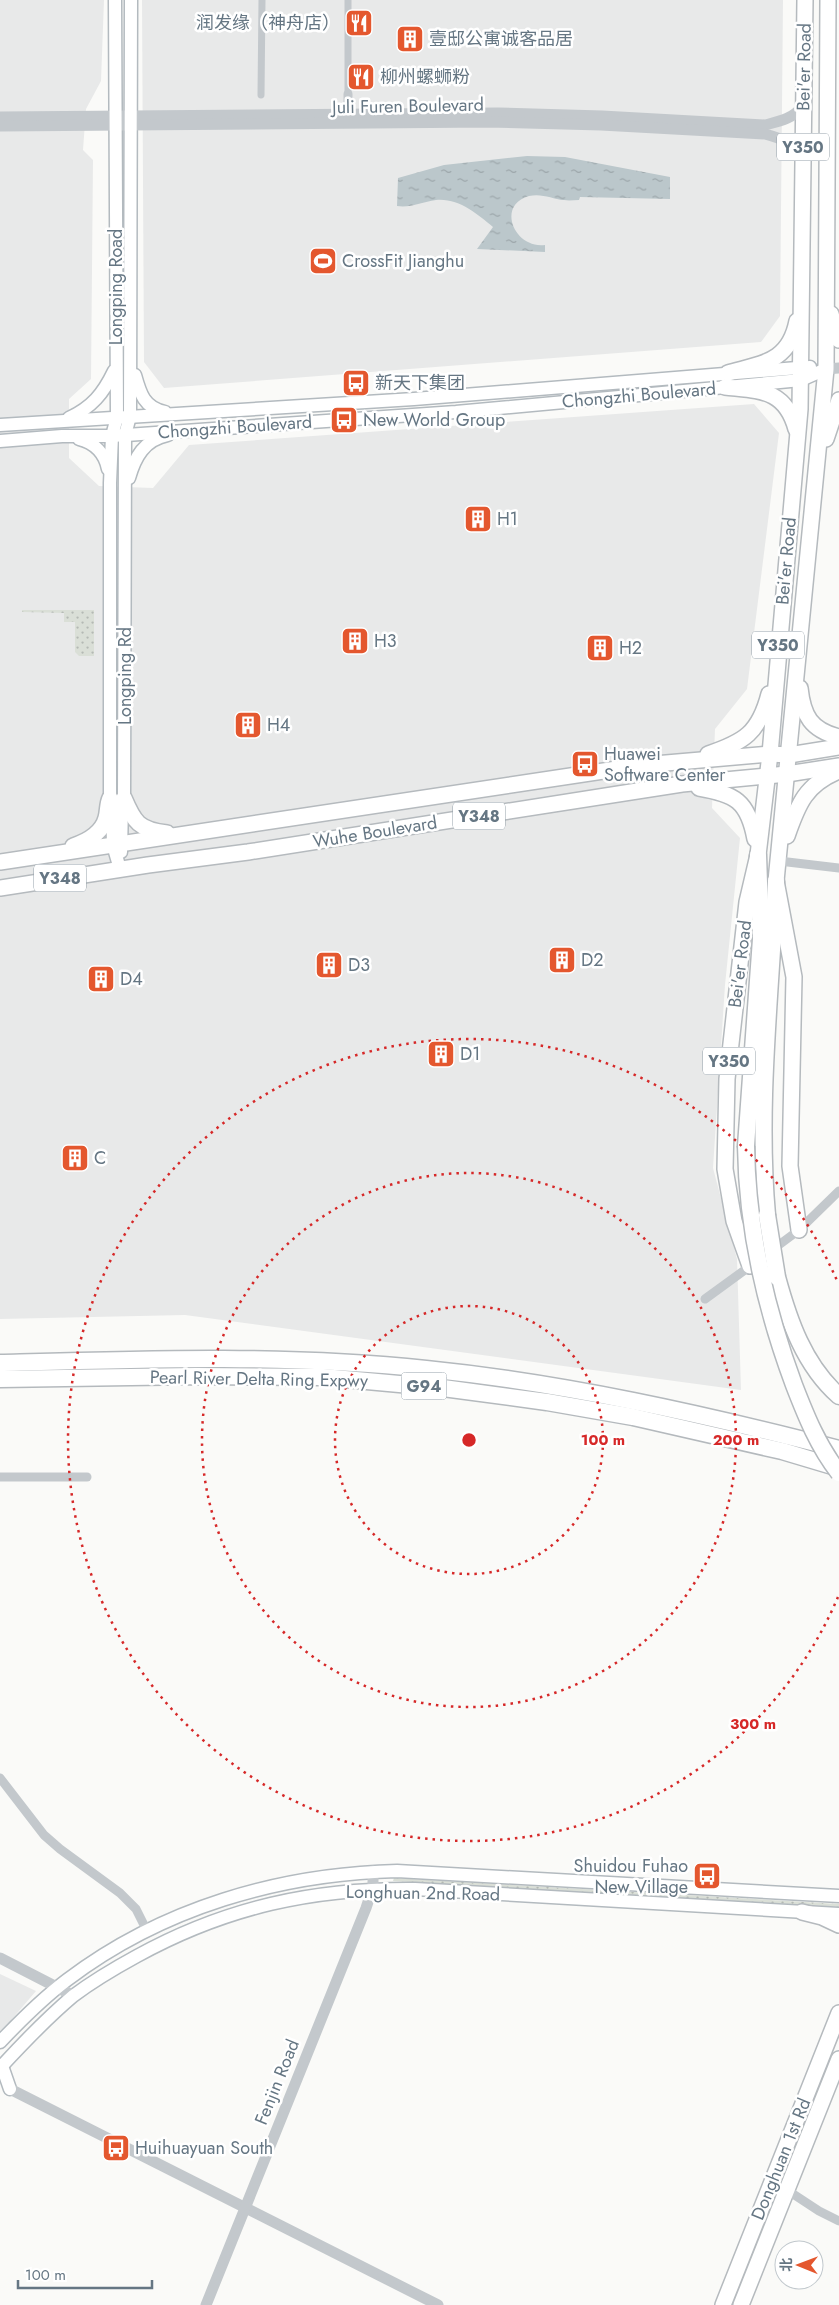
<svg xmlns="http://www.w3.org/2000/svg" width="839" height="2305" font-family="Jost,'Noto Sans SC',sans-serif">
	<defs>
		<pattern id="grass-dots" width="8" height="8" patternUnits="userSpaceOnUse" patternTransform="scale(1.25)"><rect width="8" height="8" fill="#dadfd7"/><path d="M2 2h.1M6 6h.1" fill="none" stroke="#b4b9b4" stroke-width="1.8" stroke-linecap="round"/></pattern>
		<pattern id="water-ripples" width="26" height="14" patternUnits="userSpaceOnUse" patternTransform="scale(1.25)"><rect width="26" height="14" fill="#bbc7cb"/><path d="M2 4q2-2 4 0t4 0M15 11q2-2 4 0t4 0" fill="none" stroke="#9ca6aa"/></pattern>
	</defs>
	<rect width="100%" height="100%" fill="#fafaf8"/>
	<!-- built -->
	<g fill="#e8e9e9">
		<polygon points="0,0 104,0 101,81 86,109 83,150 93,160 91,379 69,399 69,458 99,486 153,488 189,445 754,404 779,433 747,689 715,729 712,808 740,838 725,985 713,1168 737,1259 741,1390 185,1315 0,1319"/>
		<polygon points="142,0 783,0 780,316 761,342 164,388 144,362"/>
		<polygon points="0,1974 36,1991 0,2033"/>
	</g>
	<!-- grass -->
	<g fill="url(#grass-dots)">
		<polygon points="22,610 94,610 94,656 79,656 75,652 75,622 64,622 64,613 22,612"/>
		<polygon points="394,1878 839,1904 839,1907 393,1881"/>
	</g>
	<!-- water -->
	<path fill="url(#water-ripples)" d="M527,156L565,157L670,177V199L580,197L579,200C574,200 569,201 564,200C552,199 542,193 529,196C496,205 514,249 545,245V252L477,249L493,227C477,214 459,198 436,200C422,202 411,208 397,206L398,178L444,165Z"/>
	<g fill="none" stroke-linecap="round" stroke-linejoin="round">
		<!-- secondary casing -->
		<g stroke="#b3babf" stroke-width="15">
			<g id="secondary">
				<polyline points="115,0 117,417 112,436 110,483 110,798 112,804 113,845 120,869"/>
				<path d="M135,375C140,393 144,408 165,412"/>
				<path d="M69,418C92,407 103,394 114,371"/>
				<polyline points="0,425 414,399 810,367"/>
				<path d="M79,439C95,443 105,454 108,469"/>
				<polyline points="0,441 62,436 112,436 456,412 801,380 826,369"/>
				<path d="M129,478C135,457 144,440 168,435"/>
				<polyline points="121,852 122,804 124,798 125,435 130,416 131,0"/>
				<path d="M0,2042C21,2020 43,1998 67,1980C162,1908 279,1874 397,1871L839,1896"/>
				<polyline points="2,2066 10,2089"/>
				<path d="M0,2068C23,2043 47,2018 73,1996C93,1981 115,1968 137,1956C226,1907 314,1888 415,1889L839,1914"/>
			</g>
		</g>
		<!-- primary casing -->
		<g stroke="#b5babe" stroke-width="18">
			<g id="primary">
				<polyline points="831,314 839,340"/>
				<path d="M728,373C763,363 789,362 797,321"/>
				<path d="M725,387C760,391 785,389 796,429"/>
				<polyline points="826,439 839,400"/>
				<path d="M800,688C803,716 811,730 839,737"/>
				<path d="M708,754C744,742 759,733 769,694"/>
				<path d="M699,788C735,794 748,801 755,839"/>
				<path d="M124,798C134,822 139,830 167,833"/>
				<path d="M787,836C798,804 806,784 839,771"/>
				<path d="M73,846C88,841 102,833 106,818C108,811 107,804 110,798"/>
				<polyline points="0,862 643,765 770,754 789,755 839,747"/>
				<polyline points="0,888 148,865 248,852 682,784 787,774 839,766"/>
				<polyline points="799,1230 790,1166 794,977 776,881 826,369 828,0"/>
				<polyline points="750,1266 734,1221 725,1169 727,1079 747,902 758,855 770,754 800,409 805,0"/>
				<polyline points="802,1912 822,1917 839,1925"/>
				<polyline points="723,2305 839,2013"/>
				<polyline points="741,2305 839,2059"/>
			</g>
		</g>
		<!-- motorway casing -->
		<g stroke="#b4b9bd" stroke-width="19">
			<g id="motorway">
				<polyline points="746,1146 761,939 758,855"/>
				<path d="M767,1215C757,1104 771,992 776,881"/>
				<path d="M777,1277C789,1321 804,1365 839,1396"/>
				<path d="M0,1363C142,1359 284,1354 426,1369C565,1383 703,1414 839,1449"/>
				<polyline points="0,1379 196,1376 323,1377 443,1388 547,1402 633,1417 782,1451 839,1468"/>
			</g>
		</g>
		<!-- pedestrian -->
		<g stroke="#c3c8cc" stroke-width="7">
			<polyline points="348,94 348,0"/>
			<polyline points="261,95 262,0"/>
		</g>
		<!-- minor -->
		<g stroke="#c3c8cc" stroke-width="9">
			<polyline points="348,94 348,115"/>
			<polyline points="779,861 839,868"/>
			<polyline points="772,1250 799,1230 839,1191"/>
			<polyline points="705,1299 753,1264"/>
			<polyline points="0,1477 87,1477"/>
			<polyline points="0,1778 44,1835 60,1849 120,1893 136,1909 147,1931"/>
			<polyline points="787,2190 819,2211 839,2221"/>
		</g>
		<!-- tertiary -->
		<g stroke="#c3c8cc" stroke-width="11">
			<path d="M0,117L498,113L602,116L765,125C781,121 792,119 803,106"/>
			<path d="M0,126L488,122L601,125L765,134C787,140 792,142 803,163"/>
			<polyline points="826,369 839,368"/>
			<polyline points="0,1958 74,1996"/>
			<polyline points="10,2089 438,2305"/>
			<polyline points="206,2305 366,1908 373,1887 373,1871"/>
		</g>
		<!-- secondary -->
		<use href="#secondary" stroke="#fff" stroke-width="12"/>
		<!-- primary -->
		<use href="#primary" stroke="#fff" stroke-width="15"/>
		<!-- motorway -->
		<use href="#motorway" stroke="#fff" stroke-width="16"/>
		<!-- motorway-bridge casing -->
		<g stroke="#b4b9bd" stroke-width="19" stroke-linecap="butt">
			<g id="motorway-bridge">
				<path d="M746,1146C747,1229 765,1307 794,1385C806,1416 818,1446 839,1473"/>
				<polyline points="767,1215 777,1277"/>
			</g>
		</g>
		<!-- motorway-bridge -->
		<use href="#motorway-bridge" stroke="#fff" stroke-width="16"/>
	</g>
	<!-- distance rings -->
	<g fill="none" stroke="#d62828" stroke-width="2.5" stroke-dasharray="2.5 5">
		<circle cx="469" cy="1440" r="134"/>
		<circle cx="469" cy="1440" r="267"/>
		<path d="M838 1597A401 401 0 1 1 838 1283"/>
	</g>
	<!-- icons -->
	<defs>
		<g id="restaurant-square" transform="scale(1.4375)"><rect x="-9" y="-9" width="18" height="18" rx="4" fill="#e4572e" stroke="#fff"/><path d="M-5-6h1v4h1v-4h1v4h1v-4h1v5L-1.5 .5V6h-2V.5L-5-1ZM5-6V6H3V1.5H1.5Q1.5-4 5-6Z" fill="#fff"/></g>
		<g id="building-square" transform="scale(1.4375)"><rect x="-9" y="-9" width="18" height="18" rx="4" fill="#e4572e" stroke="#fff"/><path d="M-4-6H4V6H1V3H-1V6H-4ZM-2.5-4.3h1.7v1.8h-1.7ZM.8-4.3h1.7v1.8H.8ZM-2.5-1h1.7V.8h-1.7ZM.8-1h1.7V.8H.8Z" fill="#fff"/></g>
		<g id="stadium-square" transform="scale(1.4375)"><rect x="-9" y="-9" width="18" height="18" rx="4" fill="#e4572e" stroke="#fff"/><path d="M0-5a6.5 5 0 1 0 0 10a6.5 5 0 1 0 0-10ZM-3.5-1.8h7v3.6h-7Z" fill="#fff"/></g>
		<g id="bus-square" transform="scale(1.4375)"><rect x="-9" y="-9" width="18" height="18" rx="4" fill="#e4572e" stroke="#fff"/><path d="M-5-6H5V4H4V6H2V4H-2V6H-4V4H-5ZM-3.5-4V0h7V-4ZM-3.5 1.2v1.5H-2V1.2ZM2 1.2v1.5H3.5V1.2Z" fill="#fff"/></g>
	</defs>
	<g fill-rule="evenodd">
		<use href="#restaurant-square" x="359" y="23"/>
		<use href="#building-square" x="410" y="39"/>
		<use href="#restaurant-square" x="361" y="77"/>
		<use href="#stadium-square" x="323" y="261"/>
		<use href="#bus-square" x="356" y="383"/>
		<use href="#bus-square" x="344" y="420"/>
		<use href="#building-square" x="478" y="519"/>
		<use href="#building-square" x="355" y="641"/>
		<use href="#building-square" x="600" y="648"/>
		<use href="#building-square" x="248" y="725"/>
		<use href="#bus-square" x="585" y="764"/>
		<use href="#building-square" x="562" y="960"/>
		<use href="#building-square" x="329" y="965"/>
		<use href="#building-square" x="101" y="979"/>
		<use href="#building-square" x="441" y="1054"/>
		<use href="#building-square" x="75" y="1158"/>
		<use href="#bus-square" x="707" y="1876"/>
		<use href="#bus-square" x="116" y="2148"/>
	</g>
	<g text-anchor="middle" dominant-baseline="central" stroke-width="5" stroke-linejoin="round" paint-order="stroke">
		<!-- shield labels -->
		<g fill="#fff" stroke="#939fa8" stroke-width="1">
			<rect x="777" y="133.5" width="52" height="27" rx="4"/>
			<rect x="752" y="631.5" width="52" height="27" rx="4"/>
			<rect x="453" y="802.5" width="52" height="27" rx="4"/>
			<rect x="34" y="864.5" width="52" height="27" rx="4"/>
			<rect x="703" y="1047.5" width="52" height="27" rx="4"/>
			<rect x="401.5" y="1372.5" width="45" height="27" rx="4"/>
		</g>
		<g font-size="16" font-weight="bold" fill="#657683">
			<text x="803" y="147">Y350</text>
			<text x="778" y="645">Y350</text>
			<text x="479" y="816">Y348</text>
			<text x="60" y="878">Y348</text>
			<text x="729" y="1061">Y350</text>
			<text x="424" y="1386">G94</text>
		</g>
		<!-- poi labels -->
		<g font-size="18" fill="#657683" stroke="#fff" text-anchor="start">
			<text x="340" y="23" text-anchor="end">润发缘（神舟店）</text>
			<text x="429" y="39">壹邸公寓诚客品居</text>
			<text x="380" y="77">柳州螺蛳粉</text>
			<text x="342" y="261">CrossFit Jianghu</text>
			<text x="375" y="383">新天下集团</text>
			<text x="363" y="420">New World Group</text>
			<text x="497" y="519">H1</text>
			<text x="374" y="641">H3</text>
			<text x="619" y="648">H2</text>
			<text x="267" y="725">H4</text>
			<text x="604" y="754">Huawei<tspan x="604" dy="21">Software Center</tspan></text>
			<text x="581" y="960">D2</text>
			<text x="348" y="965">D3</text>
			<text x="120" y="979">D4</text>
			<text x="460" y="1054">D1</text>
			<text x="94" y="1158">C</text>
			<text x="688" y="1866" text-anchor="end">Shuidou Fuhao<tspan x="688" dy="21">New Village</tspan></text>
			<text x="135" y="2148">Huihuayuan South</text>
		</g>
		<!-- street labels -->
		<g font-size="18" fill="#657683" stroke="#fff">
			<text transform="translate(804 67) rotate(-89)">Bei'er Road</text>
			<text transform="translate(408 106) rotate(-1)">Juli Furen Boulevard</text>
			<text transform="translate(116 287) rotate(-90)">Longping Road</text>
			<text transform="translate(639 395) rotate(-5)">Chongzhi Boulevard</text>
			<text transform="translate(235 427) rotate(-4)">Chongzhi Boulevard</text>
			<text transform="translate(786 561) rotate(-85)">Bei'er Road</text>
			<text transform="translate(125 676) rotate(-90)">Longping Rd</text>
			<text transform="translate(375 832) rotate(-9)">Wuhe Boulevard</text>
			<text transform="translate(740 964) rotate(-83)">Bei'er Road</text>
			<text transform="translate(259 1379) rotate(1)">Pearl River Delta Ring Expwy</text>
			<text transform="translate(423 1893) rotate(1)">Longhuan 2nd Road</text>
			<text transform="translate(277 2082) rotate(-68)">Fenjin Road</text>
			<text transform="translate(781 2159) rotate(-68)">Donghuan 1st Rd</text>
		</g>
	</g>
	<circle cx="469" cy="1440" r="8" fill="#d62828" stroke="#fff" stroke-width="2.5"/>
	<g font-size="15" text-anchor="middle" font-weight="bold" fill="#d62828" stroke="#fff" stroke-width="5" stroke-linejoin="round" paint-order="stroke">
		<text x="603" y="1445">100 m</text>
		<text x="736" y="1445">200 m</text>
		<text x="753" y="1729">300 m</text>
	</g>
	<!-- north arrow -->
	<g transform="translate(799 2265) rotate(271)"><circle r="24" fill="#ffffff" stroke="#c1c8cd"/>
	<path d="M0-4L9 19L0 12L-9 19Z" fill="#e4572e"/>
	<text y="-8" font-size="14" font-weight="bold" text-anchor="middle" fill="#657683">北</text>
	</g>
	<!-- scale -->
	<path d="M18 2280v8h134v-8" fill="none" stroke="#657683" stroke-width="2.5"/>
	<text x="25" y="2280" font-size="15" fill="#657683" stroke="#ffffff" stroke-width="4" paint-order="stroke">100 m</text>
</svg>
